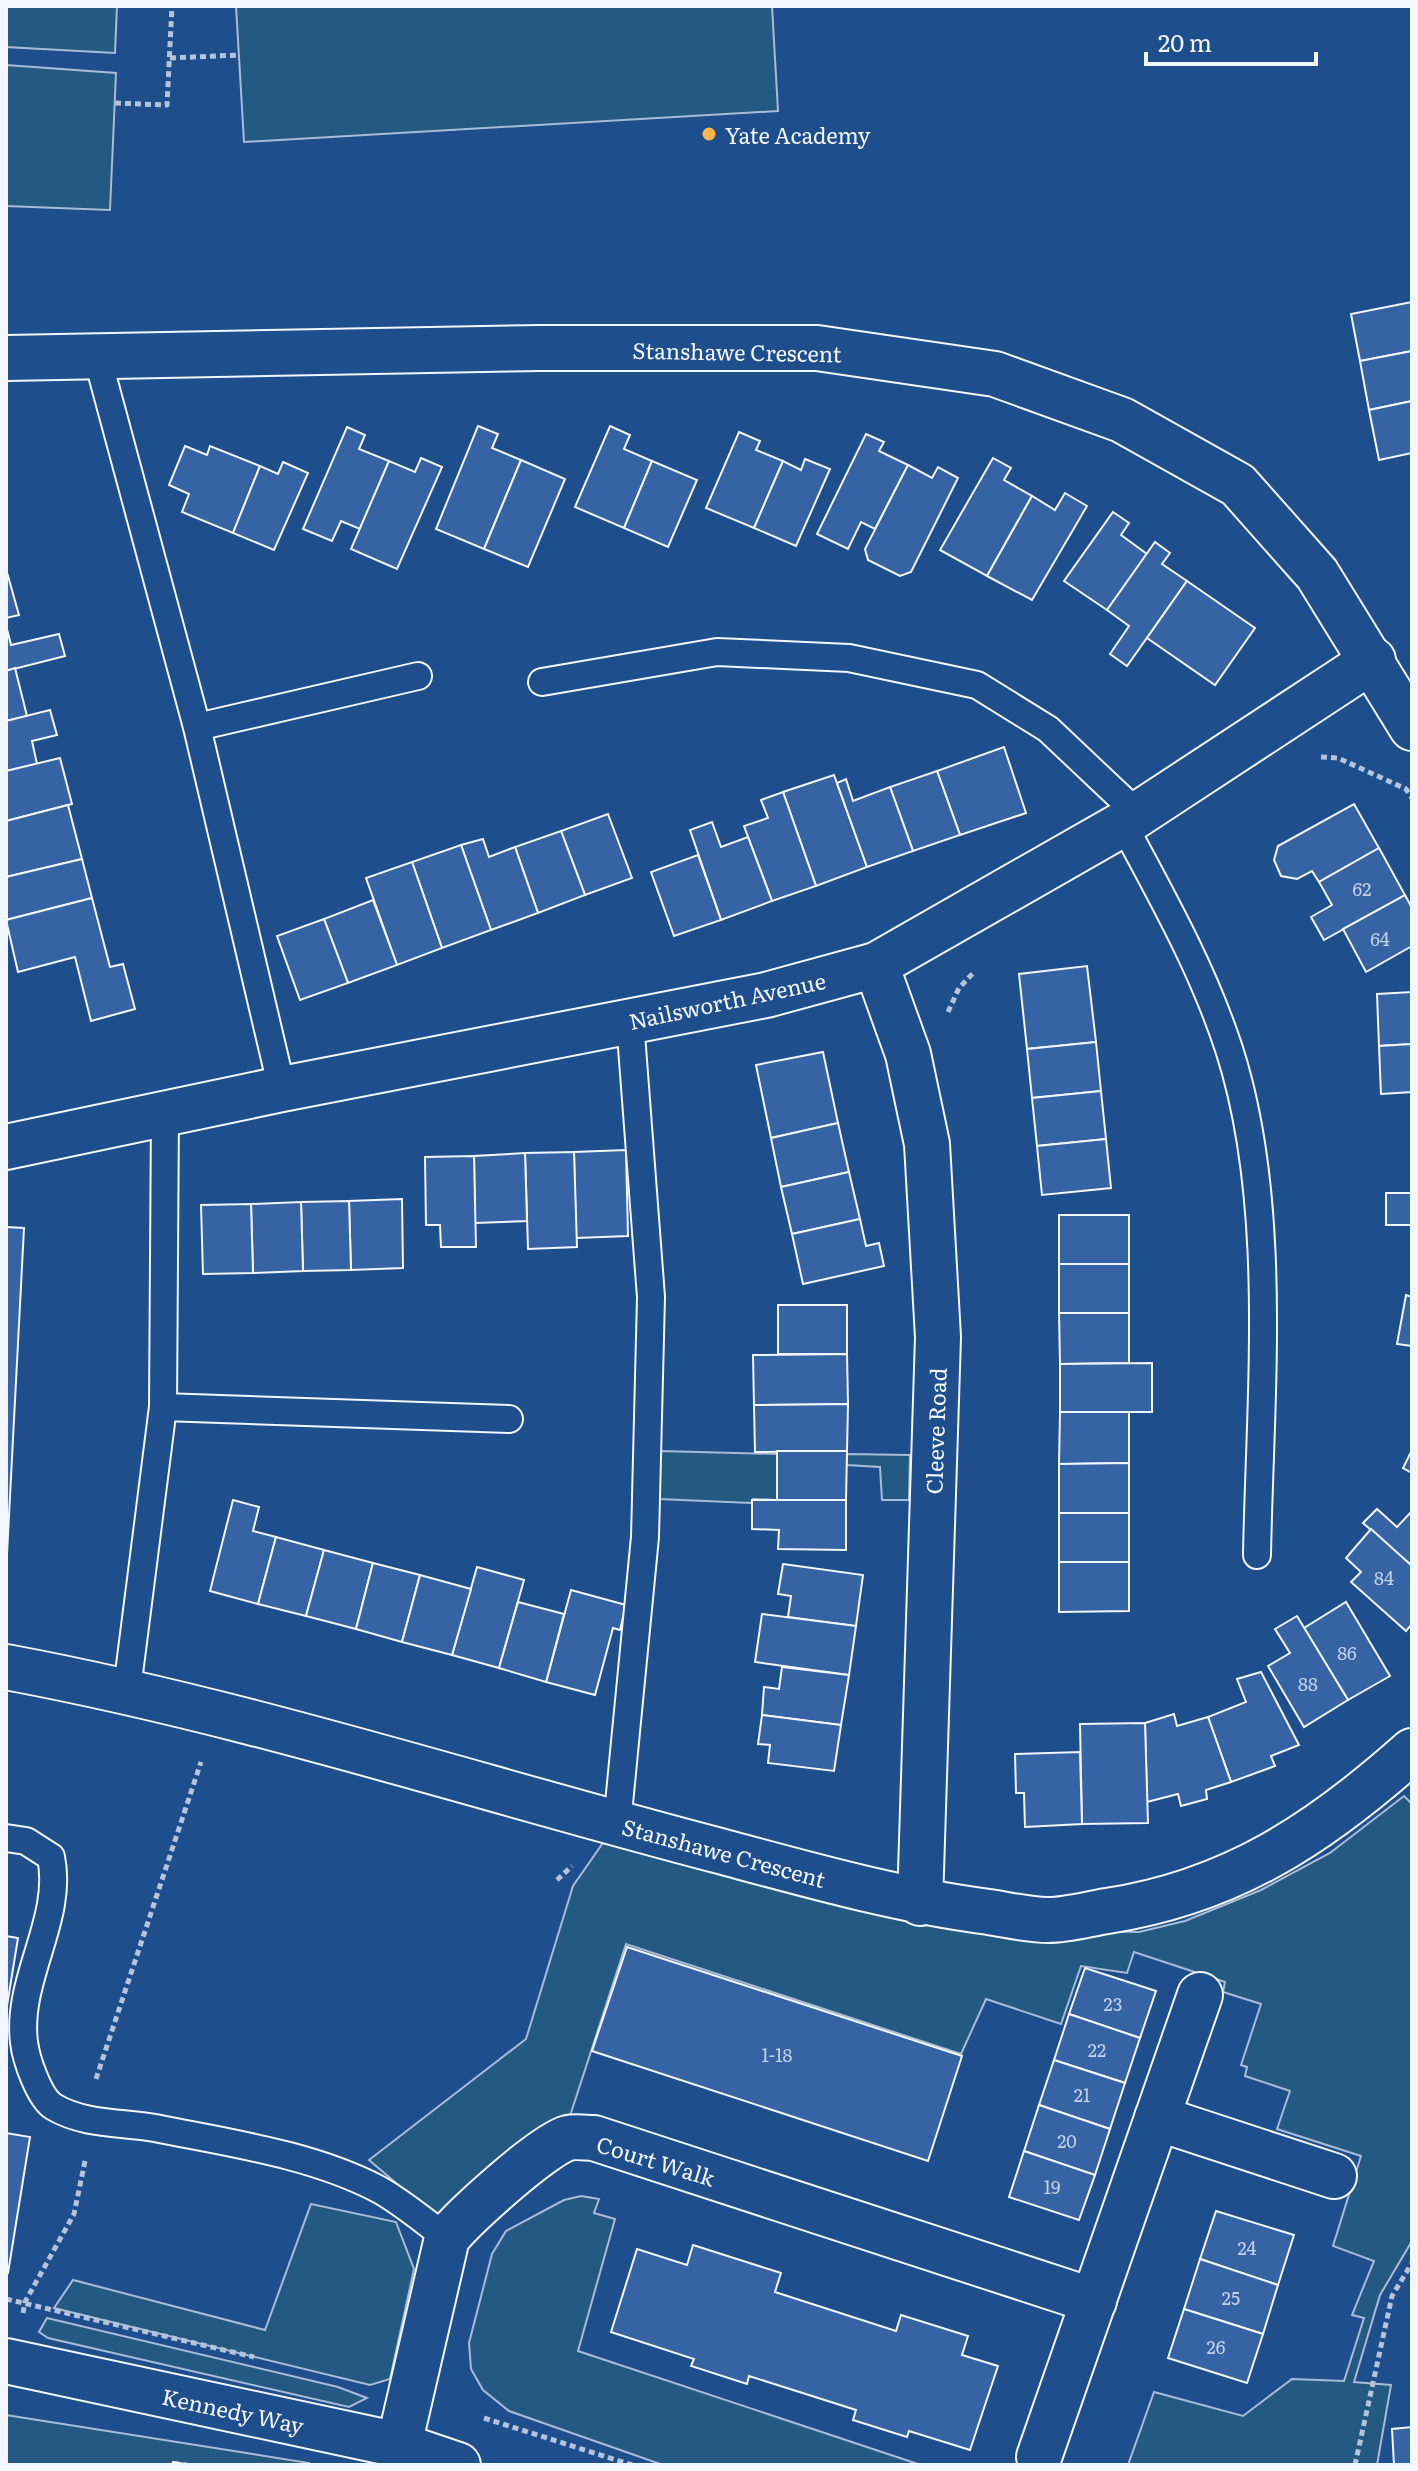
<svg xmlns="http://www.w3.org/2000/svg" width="1418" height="2471" font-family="Literata,serif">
	<rect width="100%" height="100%" fill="#1f4e8c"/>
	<!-- green -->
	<g fill="#245a82" stroke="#a8bbd7" stroke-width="2">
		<polygon points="6,6 117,6 115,53 6,47"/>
		<polygon points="236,6 772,6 778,111 244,142"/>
		<polygon points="6,65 116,73 110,210 6,206"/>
		<polygon points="660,1451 777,1454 777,1500 753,1499 751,1503 659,1499"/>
		<polygon points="847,1454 910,1455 909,1500 882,1500 880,1467 847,1465"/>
		<polygon points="1404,1796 1412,1804 1412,2241 1380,2295 1354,2382 1391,2385 1377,2465 1128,2465 1154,2392 1243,2416 1292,2379 1344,2381 1364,2318 1352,2315 1374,2261 1333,2246 1361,2156 1277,2129 1290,2091 1245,2076 1247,2067 1241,2065 1261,2004 1223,1992 1225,1982 1134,1952 1127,1973 1081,1966 1061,2024 986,1999 961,2054 626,1944 569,2119 436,2217 369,2160 526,2039 573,1886 614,1827 1082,1931 1139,1932 1185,1921 1261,1890 1330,1853"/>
		<polygon points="581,2196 599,2199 594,2213 615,2219 578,2351 921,2465 663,2465 509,2411 483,2390 471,2369 469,2343 492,2254 506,2231 564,2200"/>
		<polygon points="311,2204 396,2222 414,2269 390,2379 370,2385 54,2308 73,2280 265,2330"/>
		<polygon points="47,2318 338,2387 367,2398 349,2407 48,2338 39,2332"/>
		<polygon points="6,2415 309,2463 309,2465 195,2465 174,2462 172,2465 10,2465 6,2464"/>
	</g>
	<!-- building -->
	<g fill="#3563a3" stroke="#f2f6ff" stroke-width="2">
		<polygon points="1412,302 1412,351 1360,361 1351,314"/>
		<polygon points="1412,351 1412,401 1369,410 1360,361"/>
		<polygon points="1412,401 1412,453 1379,460 1369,410"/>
		<polygon points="478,426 498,434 492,448 521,460 484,549 436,529"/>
		<polygon points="610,426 630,435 624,449 652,461 624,528 575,507"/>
		<polygon points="347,427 365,435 359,449 389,461 360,529 341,521 332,541 303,529"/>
		<polygon points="739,432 760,441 756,450 783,461 754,528 706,508"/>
		<polygon points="866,434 884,442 879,451 908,465 875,529 861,522 848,549 817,534"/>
		<polygon points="185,446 207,455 210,446 260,466 233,533 182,512 189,494 169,485"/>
		<polygon points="421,458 442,467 397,569 351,549 389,461 415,472"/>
		<polygon points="993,458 1011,468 1004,480 1032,496 987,576 940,550"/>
		<polygon points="805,459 830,469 796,546 754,528 783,461 801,470"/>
		<polygon points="521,460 565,479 528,567 484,549"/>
		<polygon points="652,461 697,480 668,547 624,528"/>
		<polygon points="283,462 308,473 274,550 233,533 260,466 278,474"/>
		<polygon points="908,465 932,478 938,467 958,478 911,572 900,576 868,560 865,549"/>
		<polygon points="1065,493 1087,506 1032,600 987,576 1032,496 1055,510"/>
		<polygon points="1113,512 1129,523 1121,535 1147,554 1107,610 1064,581"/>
		<polygon points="1155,542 1170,553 1162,564 1187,581 1127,666 1110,654 1129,626 1107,610"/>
		<polygon points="6,569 19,615 6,618"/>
		<polygon points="1187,581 1255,628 1215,685 1147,638"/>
		<polygon points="6,625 11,645 59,634 65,656 6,671"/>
		<polygon points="15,668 27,716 6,721 6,671"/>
		<polygon points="50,710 57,735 32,741 37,764 6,771 6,721"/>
		<polygon points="1004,747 1026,813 960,835 937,771"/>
		<polygon points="60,758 72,804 6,821 6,771"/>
		<polygon points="937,771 960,835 913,851 890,787"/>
		<polygon points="834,775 867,867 816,886 783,792"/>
		<polygon points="846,779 853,801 890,787 913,851 867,867 837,783"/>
		<polygon points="783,792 816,886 772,901 744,826 768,818 761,800"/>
		<polygon points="1354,804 1379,848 1319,882 1312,871 1297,879 1281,876 1274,860 1278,846"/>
		<polygon points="68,805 82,859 6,877 6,821"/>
		<polygon points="608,814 632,878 585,895 561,831"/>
		<polygon points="712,822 721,847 748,837 772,901 721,920 690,830"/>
		<polygon points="561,831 585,895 538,913 515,847"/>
		<polygon points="483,839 489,857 515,847 538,913 491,930 461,845"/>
		<polygon points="461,845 491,930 442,948 412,862"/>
		<polygon points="1379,848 1405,895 1324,940 1311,917 1332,905 1319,882"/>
		<polygon points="698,855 721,920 674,936 651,872"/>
		<polygon points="82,859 92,898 6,920 6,877"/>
		<polygon points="412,862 442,948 397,965 366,878"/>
		<polygon points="1405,895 1412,908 1412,946 1366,972 1343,929"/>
		<polygon points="92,898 110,967 123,964 135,1009 91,1021 75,957 18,972 6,920"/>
		<polygon points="373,900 397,965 348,983 324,919"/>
		<polygon points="324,919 348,983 300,1000 277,936"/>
		<polygon points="1087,966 1096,1042 1027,1049 1019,974"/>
		<polygon points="1412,992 1412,1044 1379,1046 1377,994"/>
		<polygon points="1096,1042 1101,1091 1032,1098 1027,1049"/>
		<polygon points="1412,1044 1412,1092 1381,1094 1379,1046"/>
		<polygon points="823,1052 838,1123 771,1138 756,1065"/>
		<polygon points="1101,1091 1106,1139 1037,1146 1032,1098"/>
		<polygon points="838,1123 849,1172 781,1187 771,1138"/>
		<polygon points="1106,1139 1111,1188 1042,1195 1037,1146"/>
		<polygon points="626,1150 628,1236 576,1238 574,1152"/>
		<polygon points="574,1152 577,1247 528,1249 525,1153"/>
		<polygon points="525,1153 527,1221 475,1223 474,1156"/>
		<polygon points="474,1156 476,1247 441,1247 440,1225 426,1225 425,1157"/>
		<polygon points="849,1172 860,1219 792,1234 781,1187"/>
		<rect x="1386" y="1193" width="26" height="32"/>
		<polygon points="402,1199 403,1268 351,1270 349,1201"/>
		<polygon points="349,1201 351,1270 303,1271 301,1202"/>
		<polygon points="301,1202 303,1271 253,1273 251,1204"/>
		<polygon points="251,1204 253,1273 203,1274 201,1205"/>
		<rect x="1059" y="1215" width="70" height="49"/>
		<polygon points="860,1219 866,1246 879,1243 884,1266 803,1284 792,1234"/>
		<polygon points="6,1227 24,1228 6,1573"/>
		<rect x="1059" y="1264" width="70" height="49"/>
		<polygon points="1406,1295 1412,1297 1412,1346 1397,1344"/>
		<rect x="778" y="1305" width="69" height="49"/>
		<polygon points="1059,1313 1129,1313 1129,1363 1060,1364"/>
		<polygon points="847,1354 848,1404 754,1405 753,1355"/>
		<polygon points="1152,1363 1152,1412 1060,1412 1060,1364"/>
		<polygon points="848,1404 847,1451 755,1452 754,1405"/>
		<polygon points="1060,1412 1129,1412 1129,1463 1059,1464"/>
		<polygon points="1412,1450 1412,1473 1403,1468"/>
		<polygon points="777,1451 847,1451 846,1500 777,1500"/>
		<polygon points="1129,1463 1129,1513 1059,1513 1059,1464"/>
		<polygon points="233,1500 259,1507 253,1531 276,1537 258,1604 210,1591"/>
		<polygon points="752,1500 846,1500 846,1550 778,1549 779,1530 752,1529"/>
		<polygon points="1377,1509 1397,1527 1412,1511 1412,1566 1363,1523"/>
		<rect x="1059" y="1513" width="70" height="49"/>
		<polygon points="1371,1529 1412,1566 1412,1624 1406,1631 1351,1582 1361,1572 1346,1558"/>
		<polygon points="276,1537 324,1550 306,1616 258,1604"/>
		<polygon points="324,1550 373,1563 356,1629 306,1616"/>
		<polygon points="1059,1562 1129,1562 1129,1611 1059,1612"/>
		<polygon points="373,1563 420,1575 402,1642 356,1629"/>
		<polygon points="783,1564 863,1575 856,1626 788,1617 791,1596 778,1594"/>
		<polygon points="477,1567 524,1580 499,1668 452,1655"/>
		<polygon points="420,1575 471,1589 452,1655 402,1642"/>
		<polygon points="571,1590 626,1605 620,1630 613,1628 595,1695 546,1682"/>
		<polygon points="518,1602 564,1614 546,1682 499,1668"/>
		<polygon points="1346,1602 1390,1676 1348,1700 1304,1628"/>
		<polygon points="762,1614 856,1626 849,1675 755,1662"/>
		<polygon points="1297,1616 1348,1700 1304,1727 1268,1666 1290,1653 1275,1629"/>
		<polygon points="782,1667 849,1675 841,1725 762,1715 764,1687 779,1689"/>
		<polygon points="1261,1672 1299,1745 1271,1756 1275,1766 1231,1782 1208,1717 1246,1702 1237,1679"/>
		<polygon points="1174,1714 1177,1726 1208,1717 1231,1782 1206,1790 1207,1799 1181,1806 1178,1794 1147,1802 1145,1723"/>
		<polygon points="762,1715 841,1725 834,1771 768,1763 770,1745 758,1744"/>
		<polygon points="1145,1723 1148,1823 1082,1824 1080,1724"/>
		<polygon points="1080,1752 1082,1824 1025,1827 1024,1793 1016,1793 1015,1754"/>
		<polygon points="6,1936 18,1938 6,2012"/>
		<polygon points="627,1947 962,2056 928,2161 592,2051"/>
		<polygon points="1085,1968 1156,1991 1140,2038 1069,2014"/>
		<polygon points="1069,2014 1140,2038 1125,2083 1054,2060"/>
		<polygon points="1054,2060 1125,2083 1110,2129 1039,2105"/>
		<polygon points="1039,2105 1110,2129 1095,2175 1024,2151"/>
		<polygon points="6,2133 30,2137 8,2273 6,2273"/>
		<polygon points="1024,2151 1095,2175 1079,2220 1009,2197"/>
		<polygon points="1216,2211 1294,2235 1278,2285 1200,2259"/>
		<polygon points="693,2245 781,2273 775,2292 896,2331 901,2315 968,2336 962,2355 998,2366 970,2450 909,2431 907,2437 853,2420 856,2410 749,2376 747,2384 691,2366 694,2359 611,2332 637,2249 687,2265"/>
		<polygon points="1200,2259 1278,2285 1263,2334 1184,2309"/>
		<polygon points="1184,2309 1263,2334 1247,2383 1168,2358"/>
		<polygon points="1412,2427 1412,2465 1394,2465 1392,2429"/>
	</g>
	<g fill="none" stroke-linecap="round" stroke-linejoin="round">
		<!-- lane casing -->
		<g stroke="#f2f6ff" stroke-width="30">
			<g id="lane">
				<polyline points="97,356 197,727 282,1089"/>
				<polyline points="542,682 717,652 849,658 977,685 1048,729 1138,814"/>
				<polyline points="197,727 418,676"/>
				<path d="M1123,824C1162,897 1203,969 1229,1049C1279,1203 1260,1394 1257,1555"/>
				<polyline points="163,1407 509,1419"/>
				<polyline points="127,1689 163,1407 165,1113"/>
				<polyline points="617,1824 645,1537 651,1297 630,1021"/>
				<path d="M6,1838L26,1841L51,1857C64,1919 16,1979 24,2042C26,2059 39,2098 54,2107C85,2125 121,2122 155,2128C228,2143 311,2154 378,2189C402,2202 425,2222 447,2238"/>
			</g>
		</g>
		<!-- street casing -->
		<g stroke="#f2f6ff" stroke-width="48">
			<g id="street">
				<polyline points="6,358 540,348 817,348 995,374 1122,420 1238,485 1317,574 1412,728"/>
				<polyline points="876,965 908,1054 927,1144 938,1337 920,1903"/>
				<polyline points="6,1147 282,1089 766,995 876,965 1123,824 1373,660"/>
				<path d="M6,1667C248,1712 482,1789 720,1851C809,1875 897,1900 989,1912C1008,1915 1029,1920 1048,1920C1067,1920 1088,1914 1107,1911C1232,1892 1320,1833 1412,1751"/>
				<polyline points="1157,2118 1334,2176"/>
				<path d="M399,2445L447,2238C465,2216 543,2145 568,2138C576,2136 586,2138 594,2138L1094,2301"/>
				<polyline points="1039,2457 1200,1995"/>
			</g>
		</g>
		<!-- primary casing -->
		<g stroke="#f2f6ff" stroke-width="48">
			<polyline id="primary" points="6,2361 399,2445 458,2465"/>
		</g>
		<!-- path -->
		<g stroke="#b3c4dc" stroke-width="5" stroke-dasharray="6 4" stroke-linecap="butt">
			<polyline points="170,58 239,55"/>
			<polyline points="115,103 167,105 172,6"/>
			<polyline points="1321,757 1338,758 1406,789 1412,798"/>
			<polyline points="948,1012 959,988 975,971"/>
			<polyline points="557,1880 572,1866"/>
			<polyline points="96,2079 201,1762"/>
			<polyline points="6,2299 254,2357"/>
			<polyline points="23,2313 25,2302 74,2214 85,2161"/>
			<polyline points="484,2418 632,2465"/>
			<polyline points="1355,2465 1392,2296 1412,2263"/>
		</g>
		<!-- lane -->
		<use href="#lane" stroke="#1f4e8c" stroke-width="26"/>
		<!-- street -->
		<use href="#street" stroke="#1f4e8c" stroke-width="44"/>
		<!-- primary -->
		<use href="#primary" stroke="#1f4e8c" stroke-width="44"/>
		<!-- fence -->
		<polyline stroke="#f2f6ff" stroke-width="2" stroke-dasharray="10 4" stroke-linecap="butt" points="172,2465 173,2462 195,2465"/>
	</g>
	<!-- markers -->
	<circle fill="#ffb74d" stroke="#1f4e8c" stroke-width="3" cx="709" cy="134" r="8"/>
	<g text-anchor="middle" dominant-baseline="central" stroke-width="6" stroke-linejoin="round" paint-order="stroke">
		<!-- number labels -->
		<g font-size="18" fill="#c3d1e8">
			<text x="1362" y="888">62</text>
			<text x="1380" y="938">64</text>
			<text x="1384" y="1577">84</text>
			<text x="1347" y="1652">86</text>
			<text x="1308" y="1683">88</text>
			<text x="1113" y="2003">23</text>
			<text x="1097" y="2049">22</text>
			<text x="777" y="2054">1-18</text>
			<text x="1082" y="2094">21</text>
			<text x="1067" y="2140">20</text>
			<text x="1052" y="2186">19</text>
			<text x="1247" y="2247">24</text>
			<text x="1231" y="2297">25</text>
			<text x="1216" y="2346">26</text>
		</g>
		<!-- poi labels -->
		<g font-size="22" fill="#f2f6ff" stroke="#1f4e8c" text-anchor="start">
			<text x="725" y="134">Yate Academy</text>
		</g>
		<!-- street labels -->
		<g font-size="22" fill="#f2f6ff" stroke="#1f4e8c">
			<text transform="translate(737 351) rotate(1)">Stanshawe Crescent</text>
			<text transform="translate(727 1000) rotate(-12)">Nailsworth Avenue</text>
			<text transform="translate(935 1431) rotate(-88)">Cleeve Road</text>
			<text transform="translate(724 1852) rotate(15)">Stanshawe Crescent</text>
			<text transform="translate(656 2160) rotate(17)">Court Walk</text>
			<text transform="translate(233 2410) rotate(12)">Kennedy Way</text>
		</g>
	</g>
	<!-- border -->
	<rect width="1418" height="2471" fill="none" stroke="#f2f6ff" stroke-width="16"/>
	<!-- scale -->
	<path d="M1146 52v12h170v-12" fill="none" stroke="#f2f6ff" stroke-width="4"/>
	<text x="1158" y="52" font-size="24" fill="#f2f6ff" stroke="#1f4e8c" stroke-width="6" paint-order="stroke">20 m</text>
</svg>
